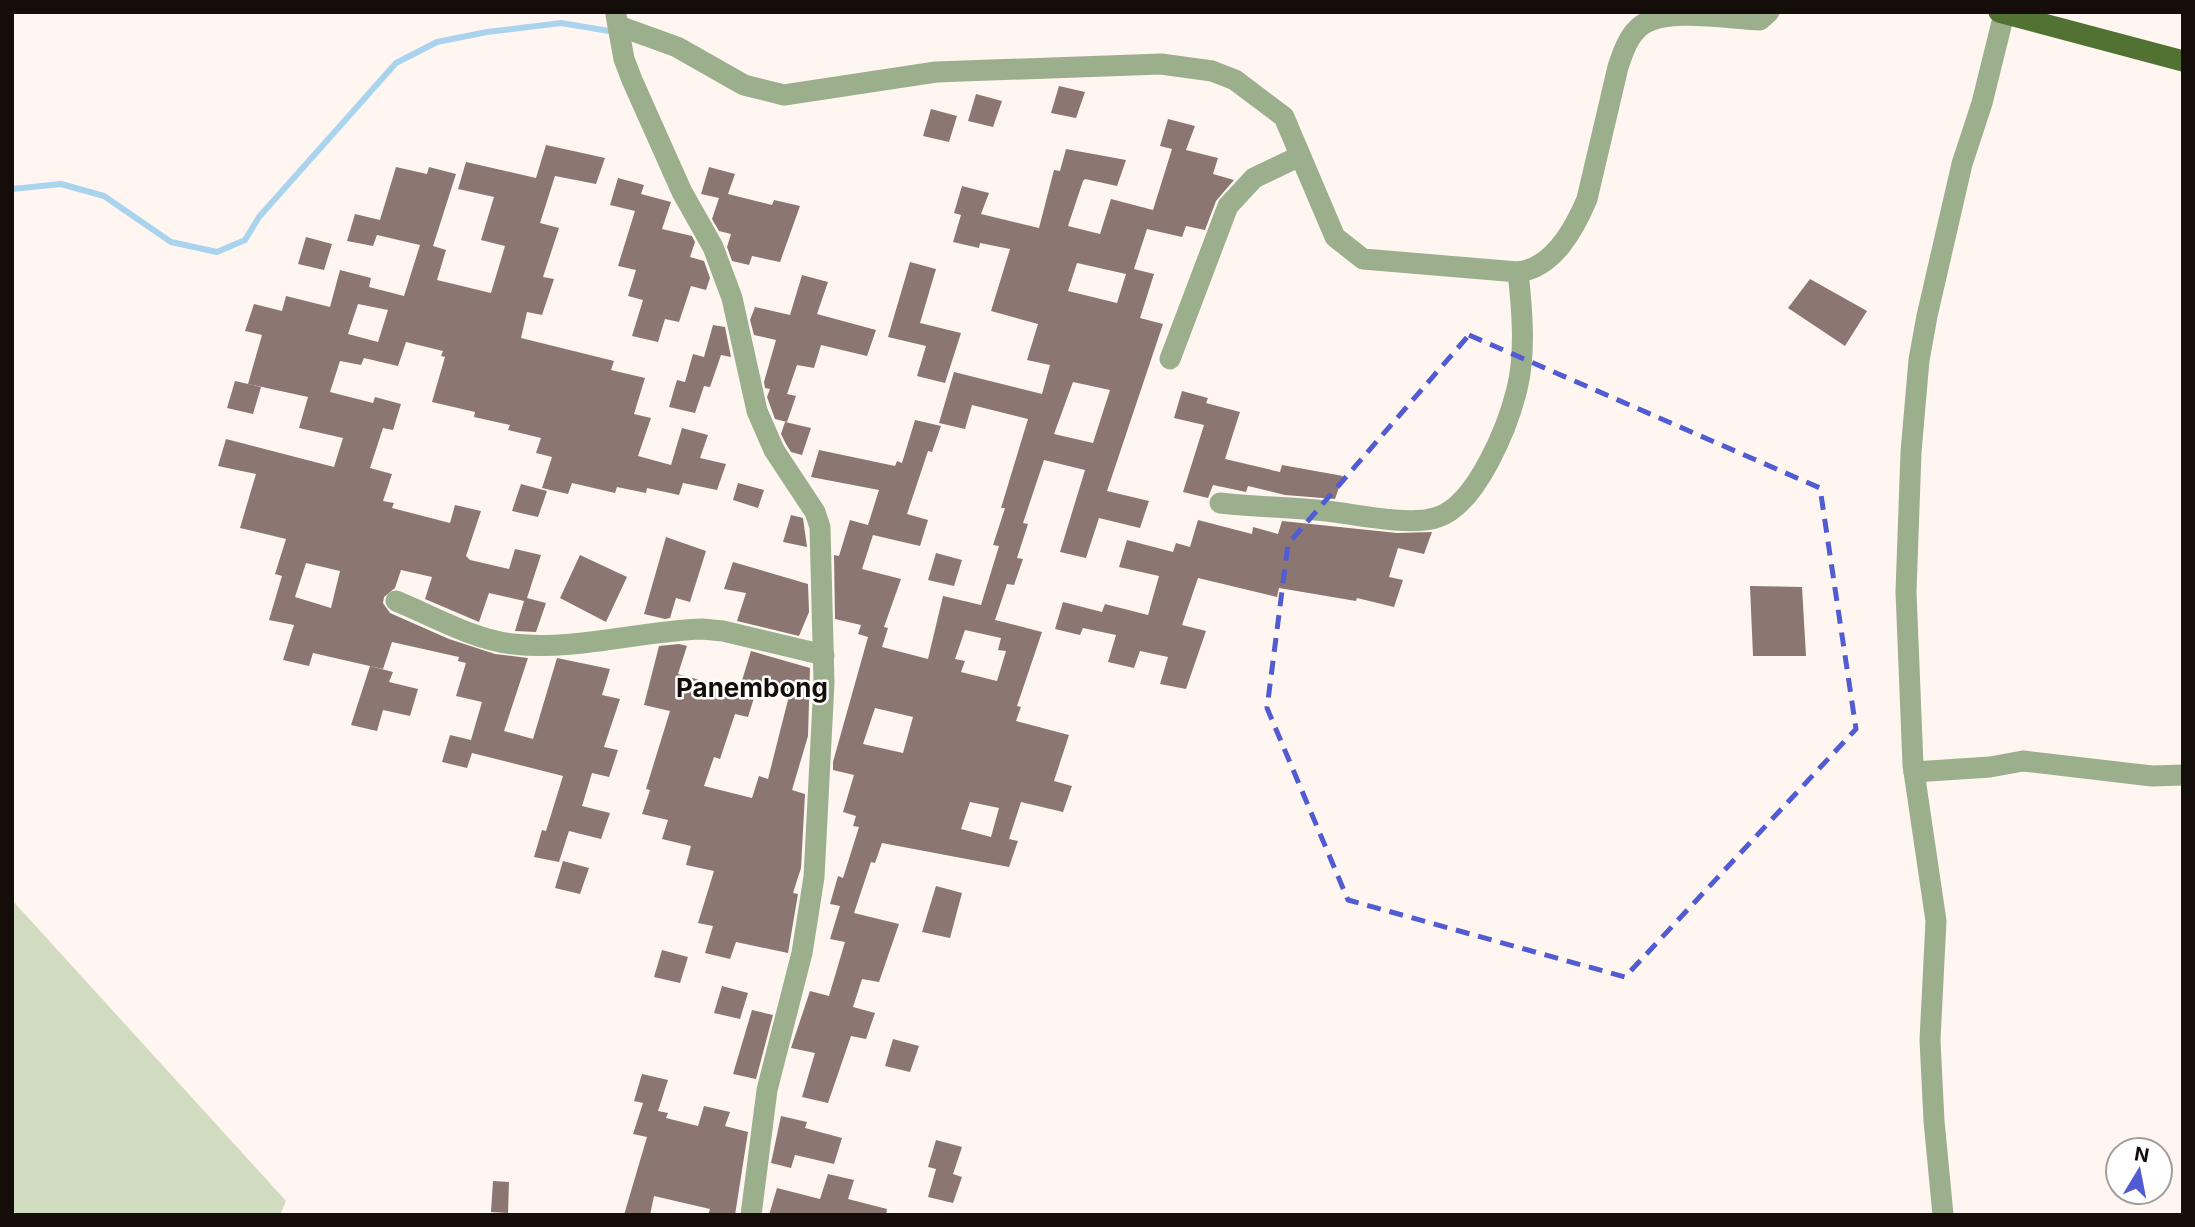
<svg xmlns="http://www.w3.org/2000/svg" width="2195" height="1227" font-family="Inter,sans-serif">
	<rect width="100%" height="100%" fill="#fff6f2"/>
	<!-- green -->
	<polygon fill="#d0dbbf" points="12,900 286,1201 280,1215 12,1215"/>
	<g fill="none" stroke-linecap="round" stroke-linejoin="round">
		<!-- stream -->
		<polyline stroke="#aad4ed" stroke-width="6" points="12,189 61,184 104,196 171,242 217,252 245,240 259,217 396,63 437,42 487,32 561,23 615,32"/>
	</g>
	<!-- building -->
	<g fill="#8b7672" fill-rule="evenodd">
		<polygon points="1059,86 1085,92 1076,118 1051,113"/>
		<polygon points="976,94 1002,101 993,127 968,121"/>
		<polygon points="931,109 957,116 949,142 923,136"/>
		<path d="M1168,119L1195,126L1186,150L1218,158L1213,174L1234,180L1216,201L1205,230L1186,226L1182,237L1147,229L1134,269L1154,274L1140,318L1163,324L1107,491L1149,501L1140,528L1099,518L1086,558L1060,552L1085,470L1044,460L1023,523L1028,524L1017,558L1023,559L1014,585L1007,584L995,620L1042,632L1017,706L1021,707L1016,721L1069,735L1054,781L1072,786L1063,812L1021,802L1009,839L1018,841L1009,867L882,843L875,863L871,862L854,913L899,924L879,982L862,979L853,1007L875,1013L866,1039L851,1036L828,1103L802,1097L815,1053L791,1048L810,991L829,996L845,942L830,939L840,906L830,904L838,876L843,878L859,827L853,826L856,816L843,812L854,775L833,770V762L868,637L858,634L861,625L835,619L834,555L839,556L850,520L868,525L879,490L811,477L819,450L895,466L897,461L902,463L915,420L941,426L932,452L928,451L907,514L928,520L920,546L873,535L862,569L901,579L884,627L888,628L882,647L928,659L943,596L981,605L999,546L993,545L1005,508H1001L1028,419L972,405L965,429L939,423L954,372L1042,394L1050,365L1027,360L1038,324L991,311L1010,249L980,243L979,248L953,242L961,215L954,213L962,186L989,193L981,214L1039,228L1054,170L1060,171L1066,149L1126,160L1117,186L1085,179L1083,181L1068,226L1100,234L1111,199L1153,210L1172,149L1160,146ZM1077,263L1126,274L1117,303L1068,291ZM1073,382L1110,390L1093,443L1054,434ZM965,630L1001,638L998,650L1006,651L997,681L961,672L965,661L955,659ZM875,708L913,717L903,753L863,744ZM970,802L999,808L991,837L961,829Z"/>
		<path d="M546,145L605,158L596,184L555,176L540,223L559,228L543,277L554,279L542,315L527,312L521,338L614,361L611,370L645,378L634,414L651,418L638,456L671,465L682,428L708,435L700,458L726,464L717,490L683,483L679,495L647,488L646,493L617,487L615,493L572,483L568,494L542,488L552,457L536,453L541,438L508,430L510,425L474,417L475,412L432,402L445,357L441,356L443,351L406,342L398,366L364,358L361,365L340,361L330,392L373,403L375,397L401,404L393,430L383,428L370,468L392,474L383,501L394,503L392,508L450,523L455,505L481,511L466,556L470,560L509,569L515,549L541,555L527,598L546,603L536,632L515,631L524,601L489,593L479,622L425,599L432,577L401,570L395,588L384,597L383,603L390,613L449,639L495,654L528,658L504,731L533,739L557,658L610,669L602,695L620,699L604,747L618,750L609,777L592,773L582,806L610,813L601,839L569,831L559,862L534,857L542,830L546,831L563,776L472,753L467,768L442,762L450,735L471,740L482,702L456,696L466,663L458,661L459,657L392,642L383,669L313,653L309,666L283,660L294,625L269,620L282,576L275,574L286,539L240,528L256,474L218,466L226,439L334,467L343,438L299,428L308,397L248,384L262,335L245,331L254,304L282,311L286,296L330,307L340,270L371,278L369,287L404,296L420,245L377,235L373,246L347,241L355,214L380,220L396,167L427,174L429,167L456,174L433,246L446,250L437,280L491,293L505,246L481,240L494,197L458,189L466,162L536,178ZM358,304L388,310L378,342L348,334ZM306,563L340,571L331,608L295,597Z"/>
		<polygon points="709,167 735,174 728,194 772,205 774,200 800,206 780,262 752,256 749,265 732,261 727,247 731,234 719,231 712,219 719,198 701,194"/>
		<polygon points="618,178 644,185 641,194 671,202 662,229 692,236 695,242 690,257 704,261 710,278 706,290 691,286 679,322 665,319 658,342 632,336 643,300 628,296 636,270 618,266 635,211 610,205"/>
		<polygon points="306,237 332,244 324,270 298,264"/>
		<polygon points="910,262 936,269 920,323 961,333 945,383 917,376 926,346 888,337"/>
		<polygon points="802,275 828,282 817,314 876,330 867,356 821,345 814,368 797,365 787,394 796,396 787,422 775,419 767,397 770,389 765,388 764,382 776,340 754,335 750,320 755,307 790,315"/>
		<polygon points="1810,279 1867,311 1845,346 1788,308"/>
		<polygon points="713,325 725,327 731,357 721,355 710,387 704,386 695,413 669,407 677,380 685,382 693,354 704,357"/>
		<polygon points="235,381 261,387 253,414 227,408"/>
		<polygon points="1182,391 1208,398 1206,403 1240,412 1225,459 1280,472 1282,465 1343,476 1335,499 1285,495 1248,486 1246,492 1213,485 1208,498 1183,492 1204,425 1174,418"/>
		<polygon points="785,422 811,428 802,455 791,452 786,444 781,434"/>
		<polygon points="738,483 764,490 758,508 733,500"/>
		<polygon points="521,484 547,491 538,517 512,511"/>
		<polygon points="791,515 803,518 807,547 783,542"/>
		<polygon points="1198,520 1252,534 1253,527 1278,534 1282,521 1397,533 1432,532 1424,554 1398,548 1389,577 1403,580 1394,607 1357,598 1356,601 1279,588 1277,597 1198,578 1182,625 1206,631 1186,689 1160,684 1168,657 1140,651 1134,668 1108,662 1116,635 1083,628 1080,635 1055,629 1063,602 1102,612 1105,604 1148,615 1159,576 1119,567 1127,540 1173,552 1176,543 1190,547"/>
		<polygon points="666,537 706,551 690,602 676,598 670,618 665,619 644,614"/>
		<polygon points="936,553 962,560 954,586 928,580"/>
		<polygon points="580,555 627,577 606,622 560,598"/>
		<polygon points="733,562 808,584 809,612 799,636 737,621 746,593 724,589"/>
		<polygon points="1750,586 1802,587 1806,656 1753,656"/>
		<path d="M679,644L687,646L678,674L729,688L730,684L740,687L751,651L810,668L808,736L792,790L805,794L801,868L793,893L798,894L788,953L736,942L730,959L705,953L713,926L698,923L714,871L686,865L691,846L662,839L668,820L642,814L650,790L646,789L670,711L644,705L659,646ZM758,685L790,692L768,779L759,776L752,798L704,786L714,757L720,759L735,714L748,717Z"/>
		<polygon points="370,666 393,672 389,682 418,689 410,716 383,710 377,731 351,725"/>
		<polygon points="563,861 589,868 580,894 555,888"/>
		<polygon points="936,886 962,893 950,938 922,932"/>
		<polygon points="662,950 688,957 680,983 654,977"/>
		<polygon points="722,986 748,993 740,1019 714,1013"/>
		<polygon points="752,1010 773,1015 756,1079 733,1074"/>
		<polygon points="893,1039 919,1046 910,1072 885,1066"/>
		<polygon points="642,1074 668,1080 658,1111 668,1113 666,1118 698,1126 704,1106 730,1112 725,1126 748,1132 735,1215 708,1215 710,1209 654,1196 650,1215 624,1215 647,1137 633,1134 643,1103 634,1101"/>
		<polygon points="781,1116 807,1122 805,1128 842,1138 834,1164 795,1155 791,1168 771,1163"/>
		<polygon points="936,1140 962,1147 953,1174 962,1177 953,1203 928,1197 936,1169 928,1167"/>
		<polygon points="828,1174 854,1180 848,1199 887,1209 886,1215 769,1215 777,1188 820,1199"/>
		<polygon points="493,1181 509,1182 508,1213 491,1212"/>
	</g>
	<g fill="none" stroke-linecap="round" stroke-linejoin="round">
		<!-- minor -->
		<g stroke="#9caf8d" stroke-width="21">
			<polyline points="616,15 624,59 632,80 682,192 713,247 732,298 757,411 774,450 815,512 820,527 824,683 814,877 802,953 767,1090 751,1215"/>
			<path d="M619,26L677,47L744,85L784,95L936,72L1161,64L1212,71L1235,80L1284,117L1335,237L1363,259L1518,272C1553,268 1574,230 1587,199L1618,67C1623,52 1629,34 1642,25C1667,7 1729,19 1760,20L1769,12"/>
			<polyline points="1170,359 1228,206 1254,178 1300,156"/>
			<path d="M1220,503C1255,507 1291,507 1326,511C1356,514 1410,527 1438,517C1477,504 1508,426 1517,389C1526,353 1522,308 1518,272"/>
			<path d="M396,601C433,616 474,640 513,644C575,651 640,631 702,629L723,631L824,655"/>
			<polyline points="1914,772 1990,767 2023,761 2152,776 2183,775"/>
			<polyline points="1943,1215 1934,1121 1930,1040 1936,921 1913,765 1906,592 1911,452 1919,360 1927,316 1962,164 1982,103 2004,14"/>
		</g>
		<!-- primary -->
		<polyline stroke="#517232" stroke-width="21" points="1999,12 2183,61"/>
	</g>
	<!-- marked area -->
	<path fill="none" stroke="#525cd2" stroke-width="5" stroke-dasharray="14 9" stroke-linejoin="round" d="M1469,335L1820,488L1856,729L1625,977L1348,900L1267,708L1288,544Z"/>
	<g text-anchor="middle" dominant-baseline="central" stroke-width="5" stroke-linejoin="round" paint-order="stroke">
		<!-- quarter labels -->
		<g font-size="26" font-weight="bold" fill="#140d0a" stroke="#fff">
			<text x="752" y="687">Panembong</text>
		</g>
	</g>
	<!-- border -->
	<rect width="2195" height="1227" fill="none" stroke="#140d0a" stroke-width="28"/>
	<!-- north arrow -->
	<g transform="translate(2139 1171) rotate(10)"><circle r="33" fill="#ffffff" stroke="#a19e9d" stroke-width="2"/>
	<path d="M0-5L12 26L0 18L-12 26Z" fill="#525cd2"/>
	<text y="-10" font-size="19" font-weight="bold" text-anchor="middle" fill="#140d0a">N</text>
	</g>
</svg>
